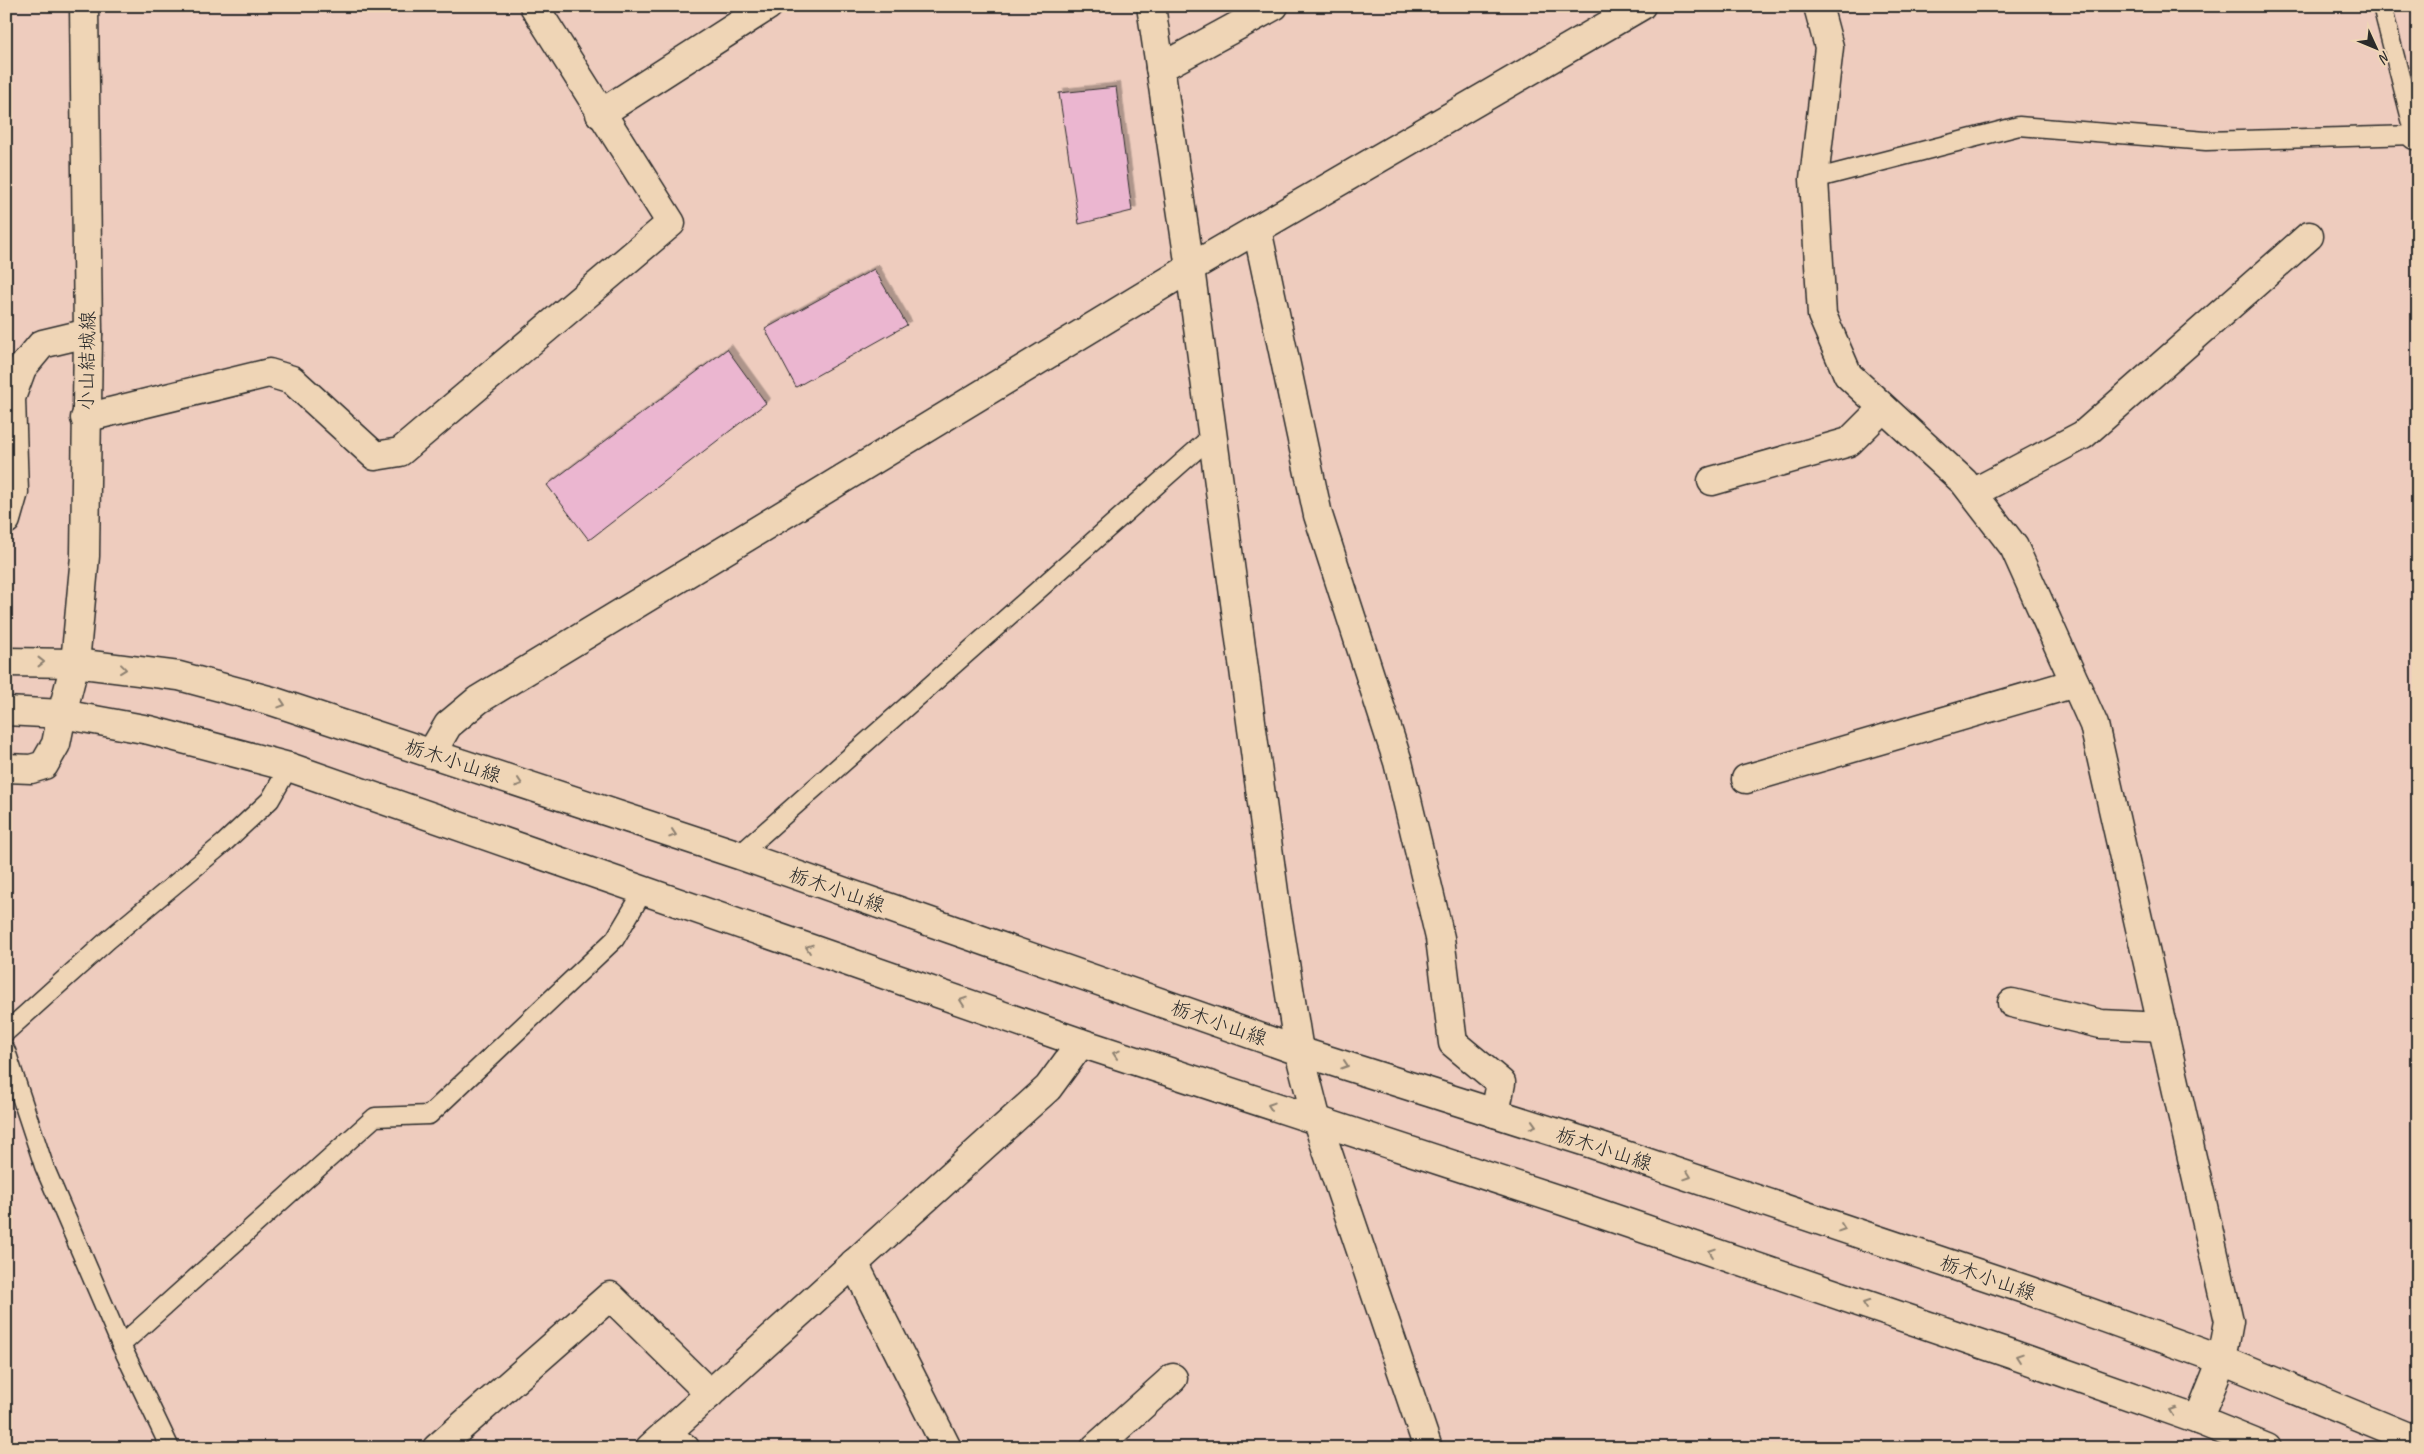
<svg xmlns="http://www.w3.org/2000/svg" width="2424" height="1454" font-family="Caveat,'Klee One',sans-serif">
	<defs>
		<filter id="shadow"><feDropShadow dx="4.5" dy="-4.5" stdDeviation="0" flood-color="#0004"/></filter>
	</defs>
	<rect width="100%" height="100%" fill="#eeccbe"/>
	<filter id="ink" filterUnits="userSpaceOnUse"><feTurbulence type="fractalNoise" baseFrequency=".02" numOctaves="2"/><feDisplacementMap in="SourceGraphic" scale="10" xChannelSelector="R" yChannelSelector="G"/><feConvolveMatrix kernelMatrix="1 2 1 2 8 2 1 2 1" color-interpolation-filters="sRGB"/></filter>
	<g filter="url(#ink)">
		<!-- building -->
		<g fill="#ebb6d0" stroke="#2b2b2b" filter="url(#shadow)">
			<polygon points="1116,87 1132,211 1079,224 1059,93"/>
			<polygon points="874,269 907,325 796,387 765,329"/>
			<polygon points="727,349 766,403 589,540 547,485"/>
		</g>
		<g fill="none" stroke-linecap="round" stroke-linejoin="round">
			<!-- service casing -->
			<g stroke="#2b2b2b" stroke-width="21">
				<g id="service">
					<polyline points="1814,179 2019,126 2206,141 2415,135 2382,6"/>
					<polyline points="739,855 1212,436"/>
					<polyline points="6,1032 108,940 224,843 270,800 289,767"/>
					<polyline points="6,1051 44,1166 121,1345 170,1448"/>
					<polyline points="121,1345 375,1117 429,1115 615,939 644,890"/>
				</g>
			</g>
			<!-- minor casing -->
			<g stroke="#2b2b2b" stroke-width="31">
				<g id="minor">
					<polyline points="1151,6 1190,268 1276,907 1299,1051 1317,1121 1428,1448"/>
					<polyline points="1818,6 1829,47 1814,179 1822,315 1848,375 1964,482 2014,547 2094,725 2229,1321 2222,1360 2198,1420"/>
					<polyline points="1160,68 1274,6"/>
					<polyline points="600,114 768,6"/>
					<polyline points="2415,135 2418,135"/>
					<polyline points="1257,229 1318,515 1398,762 1440,938 1453,1043 1501,1083 1495,1113"/>
					<polyline points="85,418 269,373 292,380 375,456 400,452 671,223 534,6"/>
					<polyline points="1712,481 1849,442 1883,408"/>
					<polyline points="1973,493 2083,435 2309,236"/>
					<polyline points="6,520 14,492 11,398 22,368 42,344 88,333"/>
					<polyline points="431,754 448,725 478,700 1190,268 1641,6"/>
					<polyline points="6,768 31,769 44,765 56,744 62,714"/>
					<polyline points="1746,779 2075,683"/>
					<polyline points="2012,1003 2101,1024 2163,1027"/>
					<polyline points="854,1263 947,1448"/>
					<polyline points="665,1434 685,1448"/>
					<polyline points="437,1448 610,1296 710,1394"/>
					<polyline points="650,1448 1048,1088 1081,1043"/>
					<polyline points="1095,1448 1173,1378"/>
				</g>
			</g>
			<!-- secondary casing -->
			<g stroke="#2b2b2b" stroke-width="31">
				<polyline id="secondary" points="62,714 75,663 85,556 88,333 84,6"/>
			</g>
			<!-- primary casing -->
			<g stroke="#2b2b2b" stroke-width="31">
				<g id="primary">
					<polyline points="6,662 75,663 179,676 272,701 739,855 1299,1051 1586,1142 2030,1291 2222,1360 2418,1441"/>
					<polyline points="6,711 62,714 149,730 289,767 1081,1043 1566,1202 2014,1355 2198,1420 2267,1448"/>
				</g>
			</g>
			<!-- service -->
			<use href="#service" stroke="#efd5b6" stroke-width="18"/>
			<!-- minor -->
			<use href="#minor" stroke="#efd5b6" stroke-width="28"/>
			<!-- secondary -->
			<use href="#secondary" stroke="#efd5b6" stroke-width="28"/>
			<!-- primary -->
			<use href="#primary" stroke="#efd5b6" stroke-width="28"/>
		</g>
		<!-- one-way arrows -->
		<defs><path id="oneway-chevron" d="M-2-3.5L2.5 0L-2 3.5" fill="none" stroke-width="1.6" stroke-linecap="round" stroke-linejoin="round" transform="scale(1.25)"/></defs>
		<g stroke="#8d8070">
			<use href="#oneway-chevron" transform="translate(41 662)"/>
			<use href="#oneway-chevron" transform="translate(123 669) rotate(7)"/>
			<use href="#oneway-chevron" transform="translate(282 704) rotate(18)"/>
			<use href="#oneway-chevron" transform="translate(519 783) rotate(18)"/>
			<use href="#oneway-chevron" transform="translate(673 834) rotate(18)"/>
			<use href="#oneway-chevron" transform="translate(809 948) rotate(-161)"/>
			<use href="#oneway-chevron" transform="translate(963 1001) rotate(-161)"/>
			<use href="#oneway-chevron" transform="translate(1116 1054) rotate(-162)"/>
			<use href="#oneway-chevron" transform="translate(1345 1065) rotate(18)"/>
			<use href="#oneway-chevron" transform="translate(1271 1106) rotate(-162)"/>
			<use href="#oneway-chevron" transform="translate(1533 1125) rotate(17)"/>
			<use href="#oneway-chevron" transform="translate(1688 1176) rotate(19)"/>
			<use href="#oneway-chevron" transform="translate(1842 1228) rotate(19)"/>
			<use href="#oneway-chevron" transform="translate(1712 1252) rotate(-161)"/>
			<use href="#oneway-chevron" transform="translate(1866 1304) rotate(-161)"/>
			<use href="#oneway-chevron" transform="translate(2019 1357) rotate(-161)"/>
			<use href="#oneway-chevron" transform="translate(2172 1411) rotate(-160)"/>
		</g>
	</g>
	<g text-anchor="middle" dominant-baseline="central" stroke-width="4" stroke-linejoin="round" paint-order="stroke">
		<!-- street labels -->
		<g font-size="20" fill="#2b2b2b" stroke="#efd5b6">
			<text transform="translate(87 361) rotate(-89)">小山結城線</text>
			<text transform="translate(453 761) rotate(18)">栃木小山線</text>
			<text transform="translate(837 890) rotate(19)">栃木小山線</text>
			<text transform="translate(1219 1023) rotate(19)">栃木小山線</text>
			<text transform="translate(1604 1149) rotate(18)">栃木小山線</text>
			<text transform="translate(1988 1278) rotate(19)">栃木小山線</text>
		</g>
	</g>
	<!-- margin -->
	<rect width="2424" height="1454" fill="none" stroke="#efd5b6" stroke-width="25"/>
	<rect x="12" y="12" width="2399" height="1429" fill="none" stroke="#2b2b2b" stroke-width="2" filter="url(#ink)"/>
	<!-- north arrow -->
	<g transform="translate(2376 48) rotate(134)" stroke="#efd5b6" stroke-width="4" paint-order="stroke">
	<path d="M0-4L9 19L0 12L-9 19Z" fill="#2b2b2b"/>
	<text y="-8" font-size="14" font-weight="bold" text-anchor="middle" fill="#2b2b2b">N</text>
	</g>
</svg>
